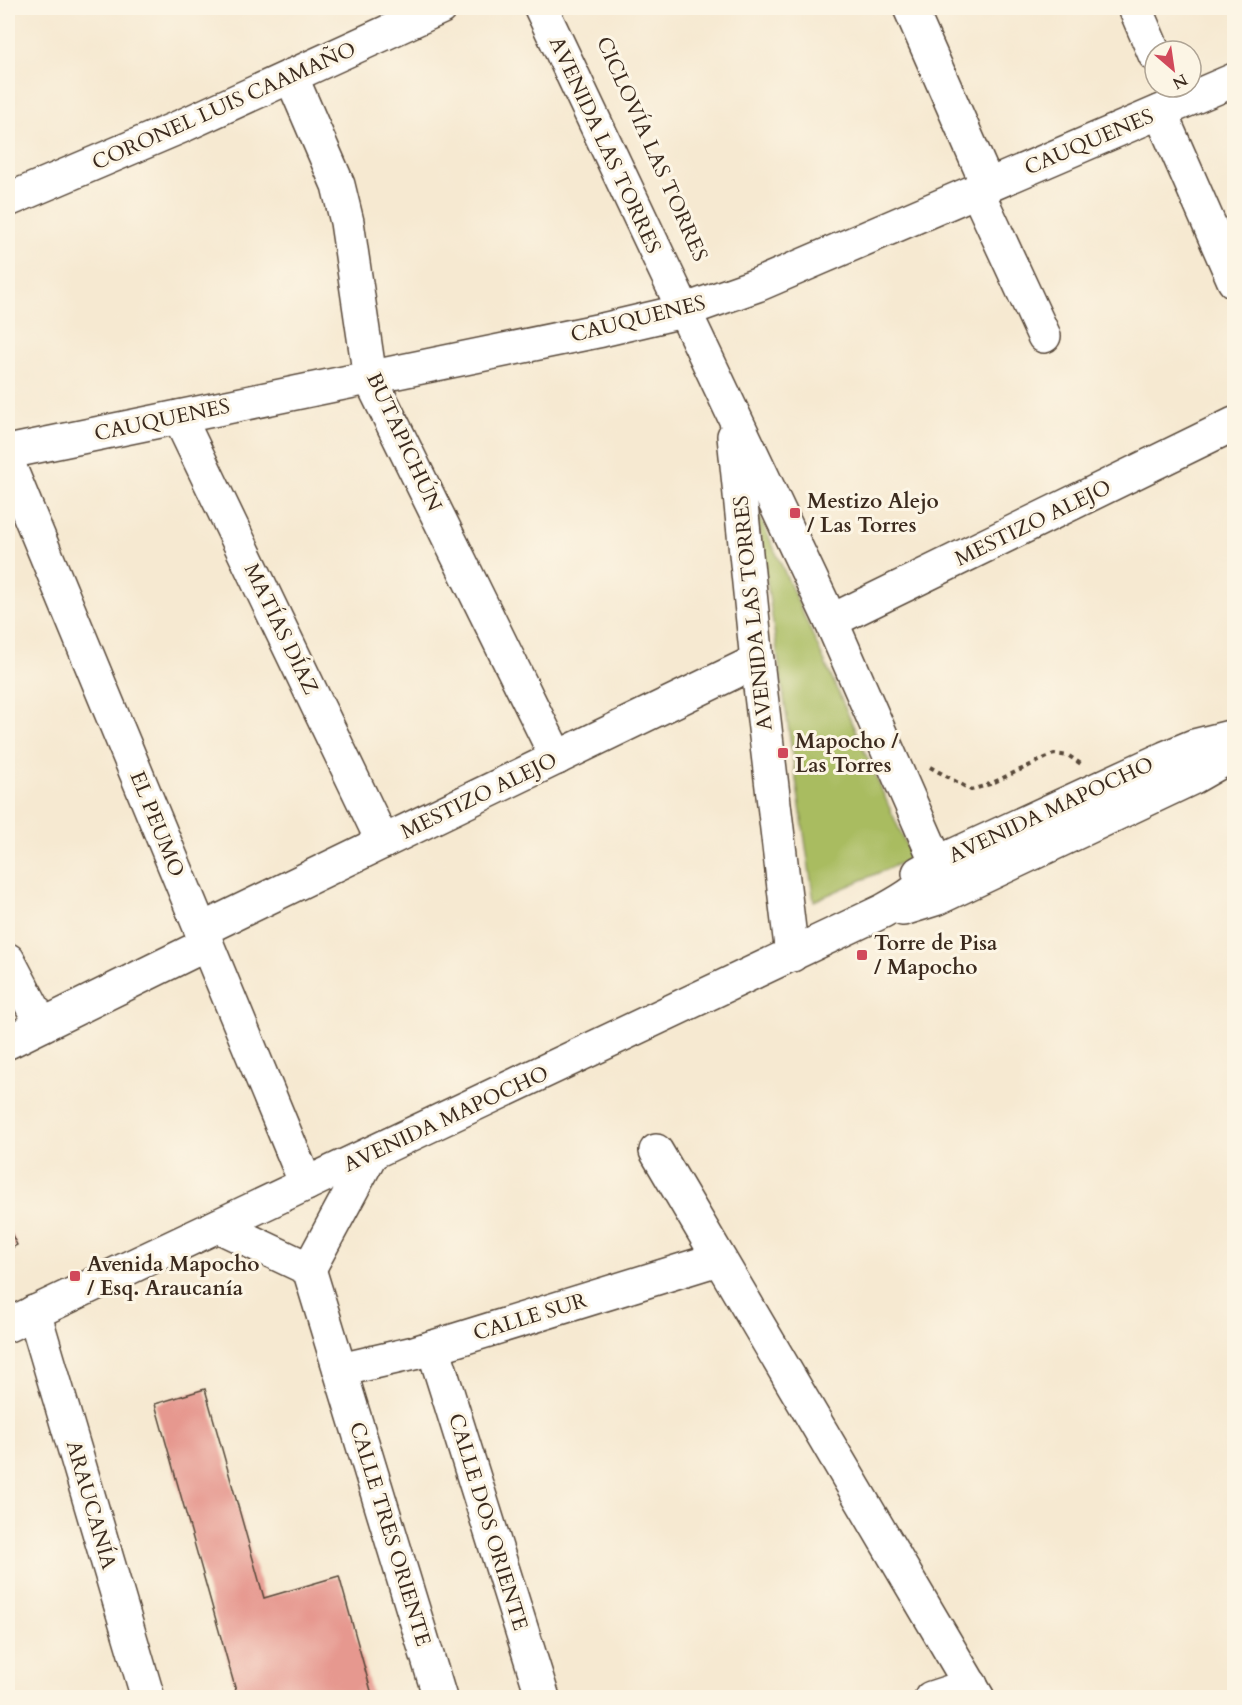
<svg xmlns="http://www.w3.org/2000/svg" width="1242" height="1705" font-family="Cardo,serif">
	<rect width="100%" height="100%" fill="#fcf5e5"/>
	<filter id="ink" filterUnits="userSpaceOnUse"><feTurbulence type="fractalNoise" baseFrequency=".0167" numOctaves="2"/><feDisplacementMap in="SourceGraphic" scale="12" xChannelSelector="R" yChannelSelector="G"/><feConvolveMatrix kernelMatrix="1 2 1 2 8 2 1 2 1" color-interpolation-filters="sRGB"/></filter>
	<filter id="wash" filterUnits="userSpaceOnUse"><feTurbulence type="fractalNoise" baseFrequency=".008" numOctaves="4" result="noise"/><feDisplacementMap in="SourceGraphic" scale="24" xChannelSelector="R" yChannelSelector="G"/><feGaussianBlur stdDeviation="1.35" result="paint"/><feColorMatrix in="noise" values="0 0 0 0 0 0 0 0 0 0 0 0 0 0 0 0 0 1.4 0 .05"/><feComposite in="paint" operator="in"/></filter>
	<g filter="url(#wash)">
		<rect width="100%" height="100%" fill="#f6e9d1"/>
		<!-- green -->
		<polygon fill="#a9bc60" stroke="#72733f" stroke-width="1.5" points="756,508 912,858 814,901"/>
		<g id="blocks">
			<!-- building -->
			<g fill="#e6988f">
				<polygon points="8,1227 17,1245 8,1250"/>
				<polygon points="205,1389 264,1598 339,1576 373,1698 238,1698 155,1404"/>
			</g>
		</g>
	</g>
	<g filter="url(#ink)">
		<use href="#blocks" fill-opacity="0" stroke="#574739" stroke-width="1.5"/>
		<g fill="none" stroke-linecap="round" stroke-linejoin="round">
			<!-- minor casing -->
			<g stroke="#574739" stroke-width="36">
				<g id="minor">
					<polyline points="910,8 988,186"/>
					<polyline points="1135,8 1155,55"/>
					<polyline points="291,76 338,185 347,222 370,378 557,758"/>
					<polyline points="1160,112 1234,281"/>
					<polyline points="977,191 1044,336"/>
					<polyline points="8,200 182,126 440,8"/>
					<polyline points="179,417 383,842"/>
					<polyline points="8,452 602,330 683,311 757,285 1234,80"/>
					<polyline points="8,463 306,1184"/>
					<polyline points="831,621 1234,424"/>
					<polyline points="201,930 757,661"/>
					<polyline points="8,960 42,1025"/>
					<polyline points="8,1042 207,944"/>
					<polyline points="656,1151 978,1698"/>
					<polyline points="218,1226 309,1269 440,1698"/>
					<polyline points="309,1269 371,1154"/>
					<polyline points="34,1312 148,1698"/>
					<polyline points="433,1347 543,1698"/>
					<polyline points="340,1370 414,1353 718,1259"/>
					<polyline points="931,1698 971,1685"/>
				</g>
			</g>
			<!-- major casing -->
			<g stroke="#574739" stroke-width="36">
				<g id="major">
					<polyline points="541,8 831,621 937,863"/>
					<polyline points="734,436 757,661 792,955"/>
					<polyline points="919,873 937,863 1165,758 1194,746 1234,736"/>
					<polyline points="903,909 938,898 1192,778 1234,754"/>
					<path d="M8,1325L883,911C905,899 927,887 937,863"/>
				</g>
			</g>
			<!-- path -->
			<polyline stroke="#574739" stroke-width="4" stroke-dasharray="4.5 4.5" stroke-linecap="butt" points="930,767 971,790 990,784 1054,754 1069,756 1081,764"/>
			<!-- minor -->
			<use href="#minor" stroke="#fff" stroke-width="33"/>
			<!-- major -->
			<use href="#major" stroke="#fff" stroke-width="33"/>
		</g>
	</g>
	<!-- markers -->
	<g fill="#d1495b" stroke="#fcf5e5" stroke-width="2">
		<rect x="789" y="507" width="12" height="12" rx="3"/>
		<rect x="777" y="747" width="12" height="12" rx="3"/>
		<rect x="856" y="949" width="12" height="12" rx="3"/>
		<rect x="69" y="1270" width="12" height="12" rx="3"/>
	</g>
	<g text-anchor="middle" dominant-baseline="central" stroke-width="6" stroke-linejoin="round" paint-order="stroke">
		<!-- street labels -->
		<g font-size="21" fill="#3b2a1e" stroke="#fcf5e5">
			<text transform="translate(224 106) rotate(-24)">CORONEL LUIS CAAMAÑO</text>
			<text transform="translate(1089 142) rotate(-23)">CAUQUENES</text>
			<text transform="translate(605 145) rotate(65)">AVENIDA LAS TORRES</text>
			<text transform="translate(652 149) rotate(66)">CICLOVÍA LAS TORRES</text>
			<text transform="translate(638 319) rotate(-14)">CAUQUENES</text>
			<text transform="translate(162 420) rotate(-12)">CAUQUENES</text>
			<text transform="translate(404 442) rotate(65)">BUTAPICHÚN</text>
			<text transform="translate(1033 523) rotate(-26)">MESTIZO ALEJO</text>
			<text transform="translate(753 613) rotate(-96)">AVENIDA LAS TORRES</text>
			<text transform="translate(281 629) rotate(64)">MATÍAS DÍAZ</text>
			<text transform="translate(479 796) rotate(-26)">MESTIZO ALEJO</text>
			<text transform="translate(1051 810) rotate(-25)">AVENIDA MAPOCHO</text>
			<text transform="translate(157 824) rotate(68)">EL PEUMO</text>
			<text transform="translate(446 1119) rotate(-25)">AVENIDA MAPOCHO</text>
			<text transform="translate(530 1317) rotate(-17)">CALLE SUR</text>
			<text transform="translate(91 1505) rotate(74)">ARAUCANÍA</text>
			<text transform="translate(488 1522) rotate(73)">CALLE DOS ORIENTE</text>
			<text transform="translate(390 1534) rotate(73)">CALLE TRES ORIENTE</text>
		</g>
		<!-- poi labels -->
		<g font-size="21" font-weight="bold" fill="#3b2a1e" stroke="#fcf5e5" text-anchor="start">
			<text x="807" y="501">Mestizo Alejo<tspan x="807" dy="24">/ Las Torres</tspan></text>
			<text x="795" y="741">Mapocho /<tspan x="795" dy="24">Las Torres</tspan></text>
			<text x="874" y="943">Torre de Pisa<tspan x="874" dy="24">/ Mapocho</tspan></text>
			<text x="87" y="1264">Avenida Mapocho<tspan x="87" dy="24">/ Esq. Araucanía</tspan></text>
		</g>
	</g>
	<!-- margin -->
	<rect width="1242" height="1705" fill="none" stroke="#fcf5e5" stroke-width="30"/>
	<!-- north arrow -->
	<g transform="translate(1173 69) rotate(151)"><circle r="28" fill="#fcf5e5" stroke="#afa495" stroke-width="1.5"/>
	<path d="M0-4.5L10 22L0 15L-10 22Z" fill="#d1495b"/>
	<text y="-9" font-size="16" font-weight="bold" text-anchor="middle" fill="#3b2a1e">N</text>
	</g>
</svg>
